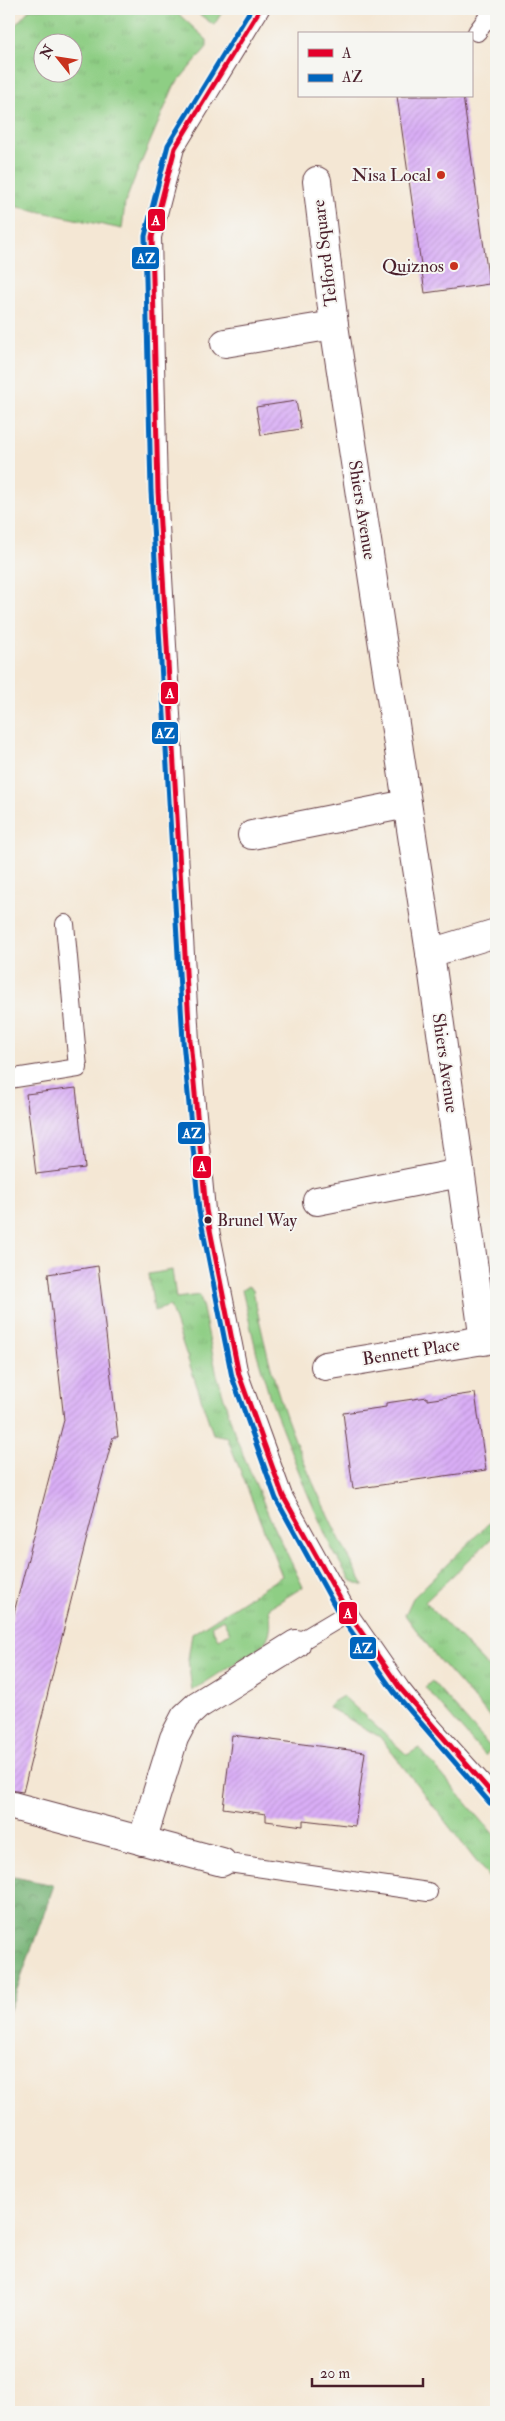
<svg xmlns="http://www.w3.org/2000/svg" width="505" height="2421" font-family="'IM FELL Double Pica',serif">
	<defs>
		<pattern id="grass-tufts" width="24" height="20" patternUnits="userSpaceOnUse" patternTransform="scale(1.25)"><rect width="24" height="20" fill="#8ece84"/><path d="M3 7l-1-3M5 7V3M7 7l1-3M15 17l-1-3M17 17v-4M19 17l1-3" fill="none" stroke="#7cb072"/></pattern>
		<pattern id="forest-crowns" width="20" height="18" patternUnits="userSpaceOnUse" patternTransform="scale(1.25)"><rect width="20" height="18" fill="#72b172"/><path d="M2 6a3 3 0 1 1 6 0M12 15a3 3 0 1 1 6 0" fill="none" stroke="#608f5e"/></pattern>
		<pattern id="building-hatch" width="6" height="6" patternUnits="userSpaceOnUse" patternTransform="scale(1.25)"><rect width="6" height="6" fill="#d9aef6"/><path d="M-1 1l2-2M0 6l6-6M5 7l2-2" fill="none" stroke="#bc95d3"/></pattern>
	</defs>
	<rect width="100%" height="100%" fill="#f6f6f2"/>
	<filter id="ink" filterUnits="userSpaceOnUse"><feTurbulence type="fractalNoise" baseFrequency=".02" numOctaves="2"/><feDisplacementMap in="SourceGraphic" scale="10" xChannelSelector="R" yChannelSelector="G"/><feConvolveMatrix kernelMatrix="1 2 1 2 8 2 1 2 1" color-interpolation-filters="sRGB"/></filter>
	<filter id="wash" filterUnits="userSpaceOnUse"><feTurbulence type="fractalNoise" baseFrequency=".0096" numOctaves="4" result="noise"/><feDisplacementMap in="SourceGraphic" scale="20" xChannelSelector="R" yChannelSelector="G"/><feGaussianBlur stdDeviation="1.12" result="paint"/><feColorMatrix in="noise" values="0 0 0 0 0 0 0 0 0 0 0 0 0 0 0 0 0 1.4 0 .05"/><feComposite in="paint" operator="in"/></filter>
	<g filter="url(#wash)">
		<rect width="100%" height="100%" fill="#f4e7d4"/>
		<!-- grass -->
		<g fill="url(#grass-tufts)" stroke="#6c7658" fill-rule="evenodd">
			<path d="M30,9H173L207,40V47L174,86L135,177L125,203L122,229L9,205V32ZM72,42V72H42V42Z"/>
			<polygon points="192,9 224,9 214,25"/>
			<path d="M172,1270L176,1298L200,1295L217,1375L236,1438L270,1518L303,1587L269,1608C271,1622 273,1632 263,1645L192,1691L188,1659L192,1634L282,1576L227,1437L213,1434L170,1306L154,1311L149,1274ZM223,1619L230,1633L218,1639L211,1626Z"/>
			<path d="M248,1286L253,1290C262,1334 272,1377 287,1419C308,1476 335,1532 364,1586L350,1580L332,1549L306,1490L270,1398L257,1354L242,1290Z"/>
			<polygon points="496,1516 496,1534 425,1602 496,1675 496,1724 438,1659 405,1615 413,1598"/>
			<polygon points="432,1681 491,1748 485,1756 425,1687"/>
			<polygon points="343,1696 407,1755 419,1748 496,1837 496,1887 380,1737 328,1707 331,1703"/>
		</g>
		<!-- forest -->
		<polygon fill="url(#forest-crowns)" stroke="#5e684e" points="9,1876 54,1885 9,2012"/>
		<g id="blocks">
			<!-- building -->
			<g fill="url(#building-hatch)">
				<polygon points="397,96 463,96 489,284 425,293"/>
				<polygon points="296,401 301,429 261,435 256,407"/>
				<polygon points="76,1088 85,1168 36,1174 26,1094"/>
				<polygon points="98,1266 118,1437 113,1437 100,1485 23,1792 9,1790 9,1620 12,1620 64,1420 48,1274"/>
				<polygon points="475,1393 486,1470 353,1489 343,1413 386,1407 386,1403 427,1397 427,1400"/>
				<polygon points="232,1735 365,1752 355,1826 303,1820 303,1826 266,1821 266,1814 223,1808"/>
			</g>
		</g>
	</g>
	<g filter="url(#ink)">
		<use href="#blocks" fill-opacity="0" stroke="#643d44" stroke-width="1"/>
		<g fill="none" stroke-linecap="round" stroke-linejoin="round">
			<!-- lane casing -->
			<g stroke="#643d44" stroke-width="20">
				<g id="lane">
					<polyline points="260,9 175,148 152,237 158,491 190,1041 206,1210 239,1375 283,1496 348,1613 400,1688 424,1718 496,1798"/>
					<polyline points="477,32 494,9"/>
					<polyline points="9,1079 78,1068 65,924"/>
					<polyline points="296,1644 348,1613"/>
					<polyline points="222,1862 428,1892"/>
				</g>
			</g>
			<!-- street casing -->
			<g stroke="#643d44" stroke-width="30">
				<g id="street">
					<polyline points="317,181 334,325 430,953 484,1341"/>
					<polyline points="225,343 334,325"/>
					<polyline points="252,835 407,804"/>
					<polyline points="430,953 496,933"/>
					<polyline points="317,1201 460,1173"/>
					<polyline points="325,1366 496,1338"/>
					<polyline points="9,1805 222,1862"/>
					<polyline points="142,1841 174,1738 185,1717 198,1705 296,1644"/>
				</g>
			</g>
			<!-- lane -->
			<use href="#lane" stroke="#fff" stroke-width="18"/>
			<!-- street -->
			<use href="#street" stroke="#fff" stroke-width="28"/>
			<!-- bus-1 casing -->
			<g stroke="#f6f6f2" stroke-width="9">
				<polyline id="bus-1" points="260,9 175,148 152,237 158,491 190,1041 206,1210 239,1375 283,1496 348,1613 400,1688 496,1798"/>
			</g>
			<!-- bus-2 casing -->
			<g stroke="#f6f6f2" stroke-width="9">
				<polyline id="bus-2" points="251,9 168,145 145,236 151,491 183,1041 199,1211 232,1377 276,1499 341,1617 394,1692 490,1803"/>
			</g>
			<!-- bus-1 -->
			<use href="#bus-1" stroke="#e4002b" stroke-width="5"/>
			<!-- bus-2 -->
			<use href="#bus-2" stroke="#0065bd" stroke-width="5"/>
		</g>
	</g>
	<!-- markers -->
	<g fill="#c8321e" stroke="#f6f6f2" stroke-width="2">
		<circle cx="441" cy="175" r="5"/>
		<circle cx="454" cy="266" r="5"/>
	</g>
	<circle fill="#4a1f2b" stroke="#f6f6f2" stroke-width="2" cx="208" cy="1220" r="4.5"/>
	<g text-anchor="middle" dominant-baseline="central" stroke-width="4" stroke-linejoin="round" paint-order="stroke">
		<!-- bus labels -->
		<g font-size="17" fill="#4a1f2b" stroke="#f6f6f2" text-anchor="start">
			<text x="217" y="1220">Brunel Way</text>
		</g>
		<!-- poi labels -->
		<g font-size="18" fill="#4a1f2b" stroke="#f6f6f2" text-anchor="end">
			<text x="431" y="175">Nisa Local</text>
			<text x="444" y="266">Quiznos</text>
		</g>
		<!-- street labels -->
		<g font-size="18" fill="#4a1f2b" stroke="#f6f6f2">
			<text transform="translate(325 253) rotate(-97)">Telford Square</text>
			<text transform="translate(362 510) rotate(81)">Shiers Avenue</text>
			<text transform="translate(445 1063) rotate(82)">Shiers Avenue</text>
			<text transform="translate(411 1352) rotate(-9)">Bennett Place</text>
		</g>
	</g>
	<g stroke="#f6f6f2" stroke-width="2">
		<rect x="147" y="208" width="19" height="24" rx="5" fill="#e4002b"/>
		<rect x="131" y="246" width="29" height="24" rx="5" fill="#0065bd"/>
		<rect x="160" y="681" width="19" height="24" rx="5" fill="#e4002b"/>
		<rect x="151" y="721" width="28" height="24" rx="5" fill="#0065bd"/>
		<rect x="177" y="1121" width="29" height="24" rx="5" fill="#0065bd"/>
		<rect x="192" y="1155" width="20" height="24" rx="5" fill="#e4002b"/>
		<rect x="338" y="1601" width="20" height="24" rx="5" fill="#e4002b"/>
		<rect x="349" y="1636" width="28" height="24" rx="5" fill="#0065bd"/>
	</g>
	<g font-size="14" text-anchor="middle" font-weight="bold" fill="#fff">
		<text x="156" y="225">A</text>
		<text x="146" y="263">AZ</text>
		<text x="170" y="698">A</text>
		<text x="165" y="738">AZ</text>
		<text x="192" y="1138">AZ</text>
		<text x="202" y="1171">A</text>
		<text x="348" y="1618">A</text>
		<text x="363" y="1653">AZ</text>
	</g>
	<!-- margin -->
	<rect width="505" height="2421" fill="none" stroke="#f6f6f2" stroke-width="30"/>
	<!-- legend -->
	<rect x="298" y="32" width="175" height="65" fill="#f6f6f2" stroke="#b1a0a2"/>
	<rect x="308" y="49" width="25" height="8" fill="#e4002b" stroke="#b1a0a2"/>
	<text x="342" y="58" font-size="15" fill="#4a1f2b">A</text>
	<rect x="308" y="74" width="25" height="8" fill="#0065bd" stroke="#b1a0a2"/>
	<text x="342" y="82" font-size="15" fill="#4a1f2b">AZ</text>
	<!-- north arrow -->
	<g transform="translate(58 58) rotate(300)"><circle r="24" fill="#f6f6f2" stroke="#b1a0a2"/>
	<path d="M0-4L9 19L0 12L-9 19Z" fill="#c8321e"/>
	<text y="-8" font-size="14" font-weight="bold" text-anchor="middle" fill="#4a1f2b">N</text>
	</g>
	<!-- scale -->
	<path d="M312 2378v8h111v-8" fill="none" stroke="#4a1f2b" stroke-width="2.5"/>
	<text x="320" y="2378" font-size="15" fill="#4a1f2b" stroke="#f6f6f2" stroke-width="4" paint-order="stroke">20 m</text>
</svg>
